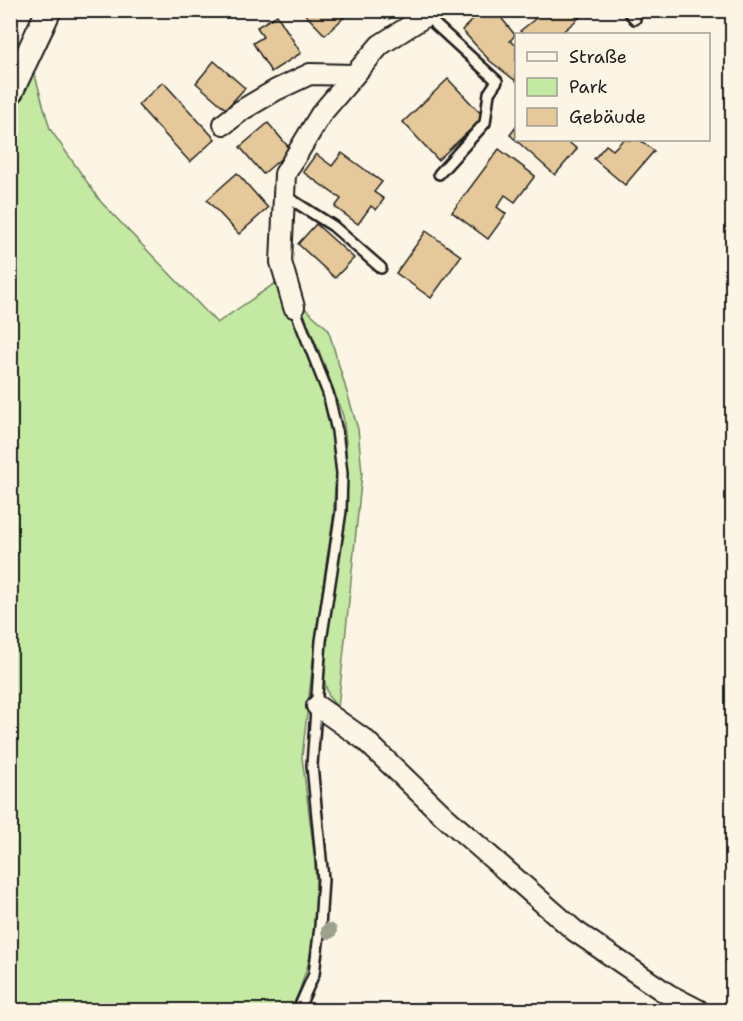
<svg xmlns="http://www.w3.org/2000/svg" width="743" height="1021" font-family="'Shantell Sans',sans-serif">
	<rect width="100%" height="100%" fill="#fcf5e5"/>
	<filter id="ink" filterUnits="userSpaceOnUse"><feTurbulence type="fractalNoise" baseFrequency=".0167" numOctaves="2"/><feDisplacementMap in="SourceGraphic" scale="12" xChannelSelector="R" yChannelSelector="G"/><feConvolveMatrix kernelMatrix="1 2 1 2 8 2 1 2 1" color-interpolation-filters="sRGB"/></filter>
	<g filter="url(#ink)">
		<!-- green -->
		<g fill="#c3e9a3" stroke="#708260" stroke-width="1.5">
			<polygon points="34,72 50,129 101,202 217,323 277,282 319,379 328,412 335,448 336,476 333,519 317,627 302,757 315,861 317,903 311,955 300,989 291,1010 11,1010 10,123 23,90"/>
			<polygon points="300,304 328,329 358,429 362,473 338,708 329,697 322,673 326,643 347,503 346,442 343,416 325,366"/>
		</g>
		<!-- building -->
		<g fill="#e6c99a" stroke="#1c1c1c" stroke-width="1.5">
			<polygon points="301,10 352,10 325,35"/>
			<polygon points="380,10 397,10 389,19"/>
			<polygon points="482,10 495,10 515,35 510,41 516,45 516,81 490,61 462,30"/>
			<polygon points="528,10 573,10 579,18 560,34 523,34 520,31 535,19"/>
			<polygon points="573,10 588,10 579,18"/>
			<polygon points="277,15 301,53 271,72 253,43 263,37 257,27"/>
			<polygon points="214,61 245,88 226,109 196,83"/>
			<polygon points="448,79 484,117 438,160 403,122"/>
			<polygon points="163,82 215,139 190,162 138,105"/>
			<polygon points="268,123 291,150 263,174 240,147"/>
			<polygon points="516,127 516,140 566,140 577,149 555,175 510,135"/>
			<polygon points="623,140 640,140 654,151 625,185 594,159 606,145 613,150"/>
			<polygon points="499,149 535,176 515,202 505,195 497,207 506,214 488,239 452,212"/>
			<polygon points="342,153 382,182 374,192 384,199 376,210 371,206 358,224 335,207 341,199 303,172 316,154 332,166"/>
			<polygon points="237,173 268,208 239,234 207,200"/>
			<polygon points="316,224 354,258 335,278 298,244"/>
			<polygon points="426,231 461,256 431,298 396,273"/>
		</g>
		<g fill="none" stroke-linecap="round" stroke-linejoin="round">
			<!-- service casing -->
			<g stroke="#1c1c1c" stroke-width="14">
				<g id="service">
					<polyline points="627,10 635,19"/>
					<polyline points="426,16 497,81 489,93 485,123 439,174"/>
					<polyline points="284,195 333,226 381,268"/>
					<polyline points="294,307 328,393 337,431 342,473 341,511 321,641 312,765 323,879 320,927 314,974 298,1010"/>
				</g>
			</g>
			<!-- minor casing -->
			<g stroke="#1c1c1c" stroke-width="24">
				<g id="minor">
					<polyline points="224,124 242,110 276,90 310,74 354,75"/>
					<polyline points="294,307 281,262 285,174 321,114 380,45 435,10"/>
					<polyline points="317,706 365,740 444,816 575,931 669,995 698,1010"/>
				</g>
			</g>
			<!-- tertiary casing -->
			<g stroke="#1c1c1c" stroke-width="28">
				<polyline id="tertiary" points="10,93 49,10"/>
			</g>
			<!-- service -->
			<use href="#service" stroke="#fcf5e5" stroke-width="9"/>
			<!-- minor -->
			<use href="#minor" stroke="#fcf5e5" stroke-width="20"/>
			<!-- tertiary -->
			<use href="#tertiary" stroke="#fcf5e5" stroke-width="24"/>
		</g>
		<!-- trees -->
		<circle fill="#9ca08c" cx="329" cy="931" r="8"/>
	</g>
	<!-- margin -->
	<rect width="743" height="1021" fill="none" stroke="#fcf5e5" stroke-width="36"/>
	<rect x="18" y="18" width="707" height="985" fill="none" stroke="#1c1c1c" stroke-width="2" filter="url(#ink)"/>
	<!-- legend -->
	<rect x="515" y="33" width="195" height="108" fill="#fcf5e5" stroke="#a29e95" stroke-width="1.5"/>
	<rect x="527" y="52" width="30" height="9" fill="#fcf5e5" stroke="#a29e95" stroke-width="1.5"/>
	<text x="569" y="63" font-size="18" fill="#1c1c1c">Straße</text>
	<rect x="527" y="78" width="30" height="18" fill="#c3e9a3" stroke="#a29e95" stroke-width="1.5"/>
	<text x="569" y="93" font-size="18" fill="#1c1c1c">Park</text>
	<rect x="527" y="108" width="30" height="18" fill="#e6c99a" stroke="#a29e95" stroke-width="1.5"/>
	<text x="569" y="123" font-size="18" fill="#1c1c1c">Gebäude</text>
</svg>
